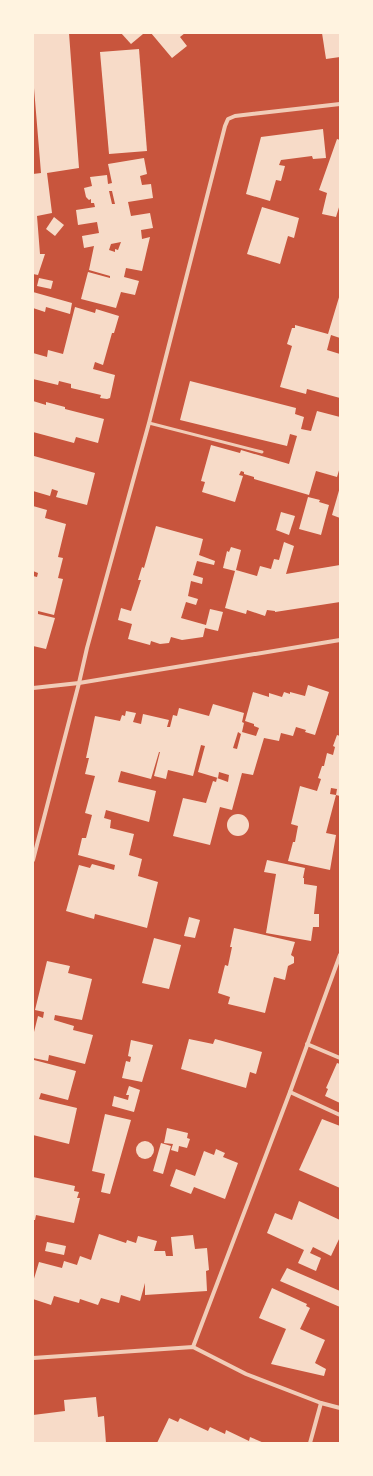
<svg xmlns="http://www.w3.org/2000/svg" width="373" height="1476" font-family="Commissioner,sans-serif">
	<rect width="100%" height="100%" fill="#c8553d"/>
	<!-- building -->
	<g fill="#f7dbc8" fill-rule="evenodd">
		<polygon points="33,33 69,33 79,168 47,173 52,213 37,216 40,254 45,254 38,275 33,274 33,174 41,173 33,76"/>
		<polygon points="121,33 142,33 143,34 131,44"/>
		<polygon points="151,33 185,33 180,37 187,46 172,58"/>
		<polygon points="322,33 340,33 340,57 326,59"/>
		<polygon points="139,49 147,151 109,154 100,52"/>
		<polygon points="323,129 326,158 313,159 312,156 281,160 279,165 285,166 281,181 276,180 270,201 246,194 261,137"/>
		<polygon points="337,139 340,140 340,204 336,217 322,214 327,193 319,190"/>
		<path d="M144,158L147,174L140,176L142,185L151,184L153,198L128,202L131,216L150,213L153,228L141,230L142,239L150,237L142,271L126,268L124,277L139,281L135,295L121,292L116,308L81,299L88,272L110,278V276L89,270L94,246L84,248L82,236L99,233L97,222L78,225L76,210L95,207L94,203H91V199L89,200L86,197L84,188L92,186L90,177L107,175L108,184L112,183L108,164ZM109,191H112L115,204H112ZM121,242L118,250L115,249V252L109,250L111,244Z"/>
		<polygon points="262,207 299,218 294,238 288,236 280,264 247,254"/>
		<polygon points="54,217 64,225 55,236 46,229"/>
		<polygon points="39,278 53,281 51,289 37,286"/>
		<polygon points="33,292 72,303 70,314 46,307 45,312 33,308"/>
		<polygon points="340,294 340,338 331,335 327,350 340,354 340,398 307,389 306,394 280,387 292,346 287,344 292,328 295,328 295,325 328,334"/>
		<polygon points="75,307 95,313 96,309 119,316 114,333 112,333 103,365 95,362 93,369 115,375 110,398 107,399 100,398 101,395 71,388 71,384 59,381 58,385 33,379 33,353 47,357 48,350 63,354"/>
		<polygon points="190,381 296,408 295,414 304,417 301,429 311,431 317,411 340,417 340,467 337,477 316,471 309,495 254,479 254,477 244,474 244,472 241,471 239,475 243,476 235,502 202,492 205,482 201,481 211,445 240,453 241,450 289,464 297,436 290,434 287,446 180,420"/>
		<polygon points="33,401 46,405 46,402 65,407 65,409 104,419 98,443 76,437 74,443 33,432"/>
		<polygon points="34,456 95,473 87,505 56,497 58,491 52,489 50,496 33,491"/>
		<polygon points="340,487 340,518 332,515"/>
		<polygon points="308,497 320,500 319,502 329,505 321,535 299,529"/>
		<polygon points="33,506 47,510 45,518 66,524 58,557 63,558 58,578 63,579 54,615 38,611 38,614 55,618 46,649 33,646 33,576 37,577 38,573 33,571"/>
		<polygon points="281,512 295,516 289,535 276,530"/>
		<polygon points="156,526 203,539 199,555 215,561 214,565 197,561 193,575 203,578 202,584 191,581 188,596 198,599 196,605 186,602 181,618 206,625 210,609 223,612 218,631 205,628 203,637 182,640 171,637 169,643 160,644 151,641 150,645 128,639 132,624 118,620 121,608 131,611 141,580 138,580 142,567 144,568"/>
		<polygon points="284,542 294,546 286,574 340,565 340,602 275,612 275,611 267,610 265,616 247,610 246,614 225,608 235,571 223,568 227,551 229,552 231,547 241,550 236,570 257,576 260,566 271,569 274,559 279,560"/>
		<path d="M308,685L329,692L315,735L305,732L306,730L296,727L293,736L281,733L279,741L264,738L253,775L242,773L232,810L220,807L210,845L173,836L183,798L206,803L213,781L216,782L217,778L228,782L229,775L219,772L218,778L198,772L205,746L201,745L193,776L168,770L166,779L154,776L160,752H159L151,779L121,771L118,782L156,791L149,822L106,810L104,818L111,820L110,828L134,834L129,855L142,859L138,876L158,882L147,928L95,914L94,919L66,911L79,865L90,868L92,864L114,870L115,865L78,855L82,838H86L92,815L85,813L95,776L85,774L89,758H86L95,716L120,721L122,715L125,716L126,711L136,713L133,722L141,724L143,714L169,720L167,727H170L173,715L177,716L179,708L209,716L213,704L244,713L242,722L244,723L242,732L256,736L259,728L254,726V724L245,721L253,692L269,697V693L282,697L284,692L290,694V692L305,696ZM238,732L241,734L237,749L233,748Z"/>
		<polygon points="337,735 340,736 340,796 336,795 337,789 331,788 330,794 336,795 326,833 336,835 330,870 288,861 293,842 295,842 298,826 291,824 300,786 317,791 321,779 318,778 322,766 324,766 327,753 333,755 335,747 333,746"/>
		<circle cx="238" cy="825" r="11"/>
		<polygon points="267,860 305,868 303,878 304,878 304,884 317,886 314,914 319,914 319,927 313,927 311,941 266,933 276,874 264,872"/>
		<polygon points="189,917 200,920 195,938 184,936"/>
		<polygon points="234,928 295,942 291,955 294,957 294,963 288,966 285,980 274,977 265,1013 228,1004 230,997 218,993 225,965 228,966 232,947 230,947"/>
		<polygon points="154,938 181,945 169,989 142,983"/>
		<polygon points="47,961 70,966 68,973 92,979 82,1020 55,1015 54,1020 74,1026 73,1030 93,1035 85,1064 49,1055 48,1061 33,1058 33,1036 38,1016 43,1018 44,1012 35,1010"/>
		<polygon points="189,1039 213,1044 215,1039 262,1052 256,1074 250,1072 246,1088 181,1069"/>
		<polygon points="131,1040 153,1045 142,1082 122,1078 126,1061 130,1062 131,1057 128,1056"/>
		<polygon points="34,1060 76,1071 68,1100 41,1093 39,1099 77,1108 69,1144 33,1135 33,1065"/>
		<polygon points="337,1063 340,1064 340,1103 325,1096 328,1089 326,1088"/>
		<polygon points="129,1086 140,1090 134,1112 112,1106 114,1096 128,1100 129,1095 126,1095"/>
		<polygon points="105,1114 131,1120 110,1194 101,1192 105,1174 92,1171"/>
		<polygon points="322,1119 340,1126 340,1188 299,1170"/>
		<polygon points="167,1128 188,1133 187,1138 190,1139 187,1148 179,1146 178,1152 171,1150 173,1144 164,1143"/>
		<circle cx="145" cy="1150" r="9"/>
		<polygon points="161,1143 171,1146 163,1174 153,1171"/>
		<polygon points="216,1149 225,1153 223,1157 238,1163 225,1199 194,1187 191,1194 170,1186 176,1169 195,1176 204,1151 214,1155"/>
		<polygon points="33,1177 75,1186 74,1191 79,1192 77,1198 80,1198 74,1223 36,1215 35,1220 33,1220"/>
		<polygon points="299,1201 340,1220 340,1237 331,1256 313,1247 310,1253 321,1258 316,1271 298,1263 304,1250 267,1233 275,1213 292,1220"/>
		<polygon points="99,1234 126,1243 127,1240 136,1243 138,1236 157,1241 154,1251 165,1251 166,1256 173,1256 171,1237 193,1235 195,1249 207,1248 209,1270 206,1271 207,1291 145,1295 145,1283 140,1301 121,1295 119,1303 101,1298 98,1305 80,1299 79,1303 54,1296 51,1305 33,1299 33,1282 39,1262 62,1268 64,1261 77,1265 80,1256 91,1260"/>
		<polygon points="47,1242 66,1246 64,1255 45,1251"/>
		<polygon points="287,1268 340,1291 340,1307 280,1281"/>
		<polygon points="272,1288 307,1304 306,1306 310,1308 300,1329 325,1340 315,1363 326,1369 324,1376 271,1364 286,1329 259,1318"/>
		<polygon points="96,1397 98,1417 104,1416 106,1443 33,1443 33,1415 65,1411 64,1400"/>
		<polygon points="169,1418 178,1422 180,1418 208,1431 210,1427 225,1434 226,1430 249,1441 250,1437 264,1443 157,1443"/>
	</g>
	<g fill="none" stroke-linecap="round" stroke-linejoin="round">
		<!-- service -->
		<polyline stroke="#f1ccb7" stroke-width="3" points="149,423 262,452"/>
		<!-- minor -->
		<g stroke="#f1ccb7" stroke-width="4">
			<polyline points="33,688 79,683 340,640"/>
			<polyline points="33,860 79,683 87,648 149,423 225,126 228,119 235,116 340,104"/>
			<polyline points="307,1044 340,1058"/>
			<polyline points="290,1092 340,1115"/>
			<polyline points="193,1347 290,1092 340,955"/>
			<polyline points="33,1358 193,1347 246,1374 321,1403 340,1408"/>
			<polyline points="310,1443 321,1403"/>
		</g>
	</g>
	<!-- border -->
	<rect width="373" height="1476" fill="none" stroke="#fff3e0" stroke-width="68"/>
</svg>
